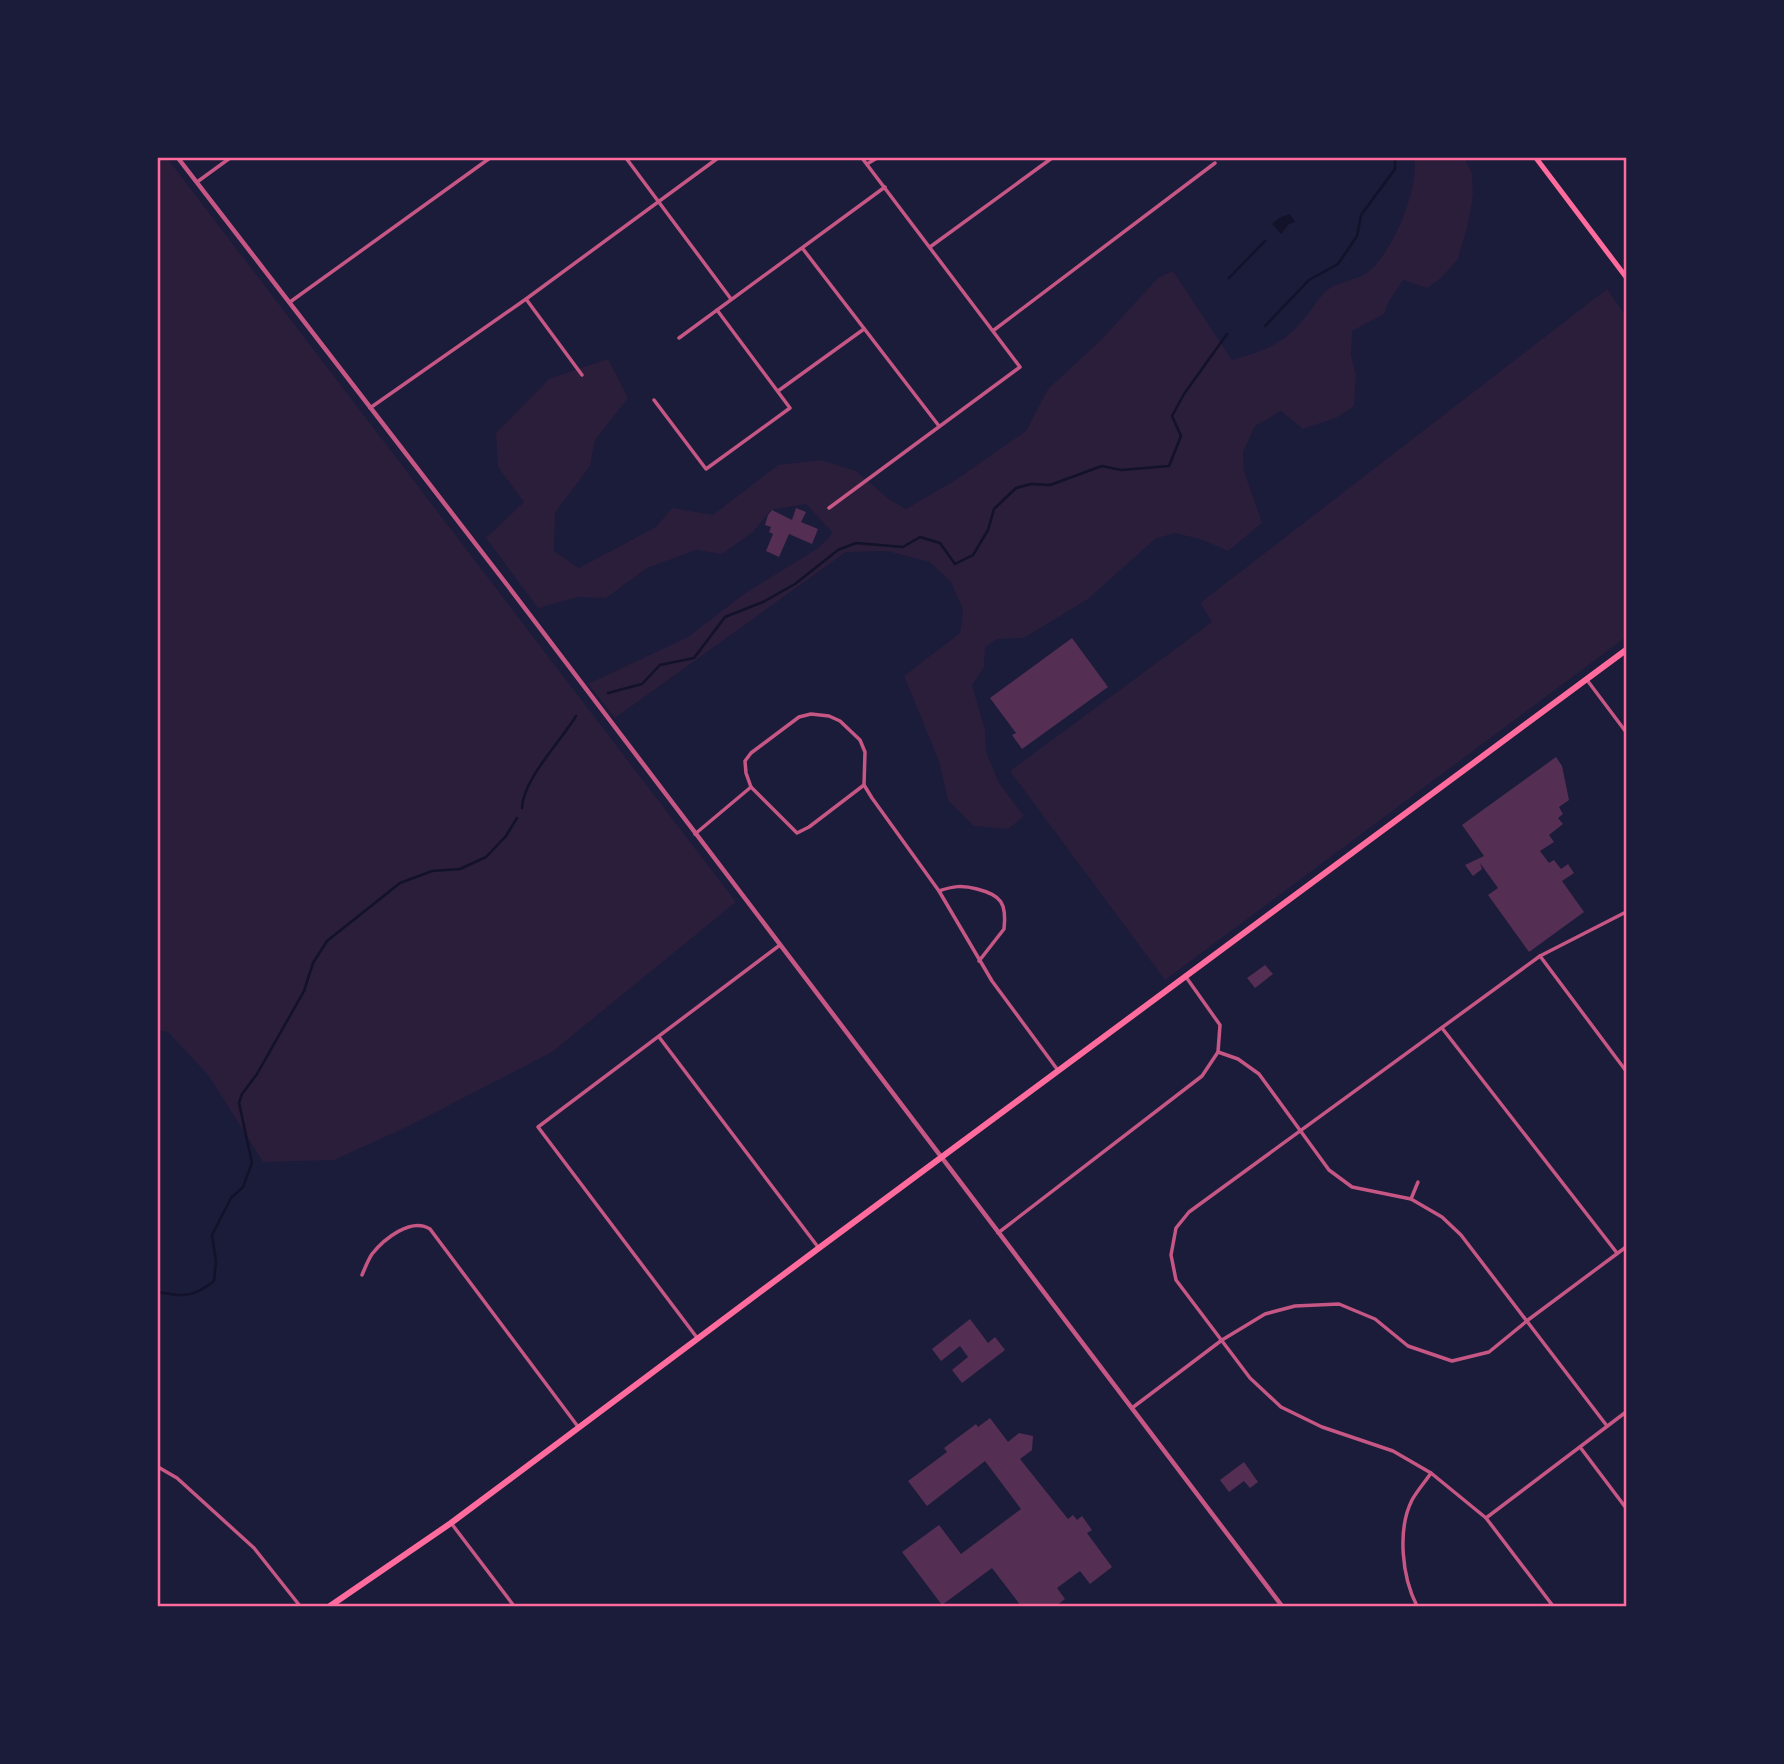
<svg xmlns="http://www.w3.org/2000/svg" width="1784" height="1764" font-family="Karla,sans-serif">
	<rect width="100%" height="100%" fill="#1b1b3a"/>
	<!-- green -->
	<g fill="#2a1e3b">
		<polygon points="158,158 167,158 736,902 552,1052 411,1125 334,1160 263,1162 209,1076 168,1032 158,1030"/>
		<path d="M1414,158H1464L1472,173L1473,195L1468,224L1458,259L1441,278L1427,288L1403,280L1389,301L1384,314L1352,331L1351,355L1356,375L1354,406L1338,417L1303,429L1281,411L1255,426L1243,452L1244,471L1262,523L1228,551L1200,539L1174,533L1155,539L1088,599L1024,638L997,639L985,647L984,667L972,685L985,730L986,752L999,783L1024,816L1008,829L974,826L948,800L939,761L904,676L960,633L963,610L951,582L930,562L887,551L846,552L615,718L588,684L688,637L744,594L818,548L833,533L806,504L771,510L753,532L722,554L696,550L647,568L606,598L578,597L538,608L486,538L524,502L498,467L496,433L549,379L608,359L628,398L595,440L590,466L555,513L554,551L579,568L656,527L672,508L713,515L778,465L821,460L856,471L889,499L906,509L957,479L1026,431L1048,389L1100,341L1158,278L1173,271L1232,360C1262,351 1281,346 1302,321C1310,312 1317,300 1326,291C1336,282 1353,281 1365,274C1391,258 1420,187 1414,158Z"/>
		<polygon points="1607,289 1626,316 1626,637 1165,980 1010,771 1212,622 1200,603"/>
	</g>
	<!-- water -->
	<polygon fill="#12122b" points="1290,214 1295,222 1289,224 1281,234 1272,224 1279,218"/>
	<g fill="none" stroke-linecap="round" stroke-linejoin="round">
		<!-- stream -->
		<g stroke="#12122b" stroke-width="2.5">
			<polyline points="1229,278 1265,241"/>
			<polyline points="1265,326 1309,280 1338,264 1357,236 1361,215 1395,169 1395,158"/>
			<polyline points="608,693 642,684 660,665 694,658 725,617 763,602 795,584 838,550 856,543 903,547 920,537 940,543 955,564 973,555 988,530 994,509 1016,488 1031,484 1050,485 1102,466 1121,470 1169,466 1181,436 1172,416 1184,394 1227,334"/>
			<path d="M522,808C523,779 561,741 576,716"/>
			<path d="M158,1293C164,1292 168,1294 175,1295C192,1296 201,1291 214,1281L216,1261L212,1235L231,1198L243,1187L252,1163L239,1103L242,1094L257,1074L304,991L313,963L327,941L400,883L432,871L460,869L486,857L506,836L517,818"/>
		</g>
	</g>
	<!-- building -->
	<g fill="#542f53">
		<polygon points="796,508 806,512 801,522 818,529 812,544 789,534 779,557 766,551 773,534 769,532 771,527 765,525 768,515 772,510 792,520"/>
		<polygon points="1072,638 1108,687 1022,749 1012,735 1016,733 990,698"/>
		<polygon points="1556,757 1562,766 1569,800 1559,807 1563,814 1558,818 1563,824 1549,835 1554,842 1540,851 1549,863 1554,860 1561,869 1568,864 1574,873 1562,881 1584,912 1529,952 1488,895 1498,888 1480,863 1482,869 1473,876 1465,865 1484,856 1462,825"/>
		<polygon points="1265,965 1273,974 1255,988 1247,978"/>
		<polygon points="970,1319 988,1343 995,1337 1005,1350 962,1383 952,1370 968,1357 960,1346 941,1361 932,1349"/>
		<polygon points="990,1418 1008,1442 1019,1433 1033,1436 1032,1450 1020,1459 1068,1519 1073,1515 1077,1520 1082,1516 1092,1530 1087,1533 1112,1567 1090,1584 1080,1571 1057,1588 1065,1599 1056,1606 1021,1606 992,1568 942,1605 902,1552 939,1525 961,1554 1021,1509 985,1461 927,1506 908,1481 947,1452 944,1448 976,1424 978,1427"/>
		<polygon points="1244,1462 1258,1482 1250,1488 1244,1481 1229,1492 1220,1480"/>
	</g>
	<g fill="none" stroke-linecap="round" stroke-linejoin="round">
		<!-- minor -->
		<g stroke="#c65784" stroke-width="3.5">
			<polyline points="626,158 731,299"/>
			<polyline points="867,164 877,158"/>
			<polyline points="197,182 230,158"/>
			<polyline points="930,247 1052,158"/>
			<polyline points="803,249 939,426"/>
			<polyline points="526,299 582,375"/>
			<polyline points="290,302 490,158"/>
			<polyline points="994,330 1215,163"/>
			<polyline points="679,338 885,187"/>
			<polyline points="778,391 864,329"/>
			<polyline points="654,400 706,469 790,408 717,310"/>
			<polyline points="370,408 526,299 718,158"/>
			<polyline points="829,508 1020,367 862,158"/>
			<polyline points="1587,680 1626,732"/>
			<polyline points="751,787 797,833 809,827 864,785"/>
			<polyline points="695,834 751,787 746,773 745,761 751,753 799,717 811,714 829,716 840,721 860,740 865,752 864,785 872,798 939,891 992,981 1057,1069"/>
			<path d="M939,891C953,886 962,885 977,889C1001,895 1007,903 1004,929L979,961"/>
			<polyline points="1540,956 1626,1071"/>
			<polyline points="1186,977 1220,1025 1218,1052 1238,1059 1259,1074 1329,1170 1352,1187 1411,1199 1442,1217 1461,1235 1607,1426"/>
			<polyline points="1442,1028 1617,1253"/>
			<polyline points="659,1037 818,1247"/>
			<polyline points="1411,1199 1418,1182"/>
			<polyline points="998,1233 1202,1076 1218,1052"/>
			<path d="M362,1275C365,1268 368,1260 372,1254C384,1239 411,1217 430,1229L579,1428"/>
			<polyline points="698,1339 538,1127 780,945"/>
			<polyline points="1132,1408 1222,1340 1265,1314 1295,1306 1339,1304 1375,1319 1408,1346 1452,1361 1489,1352 1528,1320 1626,1247"/>
			<polyline points="1580,1447 1626,1508"/>
			<polyline points="158,1467 177,1478 254,1548 300,1606"/>
			<polyline points="1486,1518 1626,1412"/>
			<polyline points="451,1523 514,1606"/>
			<path d="M1417,1606C1402,1577 1397,1530 1412,1500C1417,1491 1425,1482 1431,1473"/>
			<polyline points="1553,1606 1486,1518 1431,1473 1393,1451 1322,1427 1281,1407 1250,1378 1176,1280 1171,1255 1176,1228 1189,1212 1540,956 1626,912"/>
		</g>
		<!-- tertiary -->
		<polyline stroke="#c65784" stroke-width="4.5" points="178,158 508,586 1282,1606"/>
		<!-- secondary -->
		<polyline stroke="#ff6b9d" stroke-width="5" points="1536,158 1626,277"/>
		<!-- primary -->
		<polyline stroke="#ff6b9d" stroke-width="6" points="330,1606 451,1523 819,1248 1626,650"/>
	</g>
	<!-- border -->
	<rect width="1784" height="1764" fill="none" stroke="#1b1b3a" stroke-width="318"/>
	<rect x="159" y="159" width="1466" height="1446" fill="none" stroke="#ff6b9d" stroke-width="2.5"/>
</svg>
